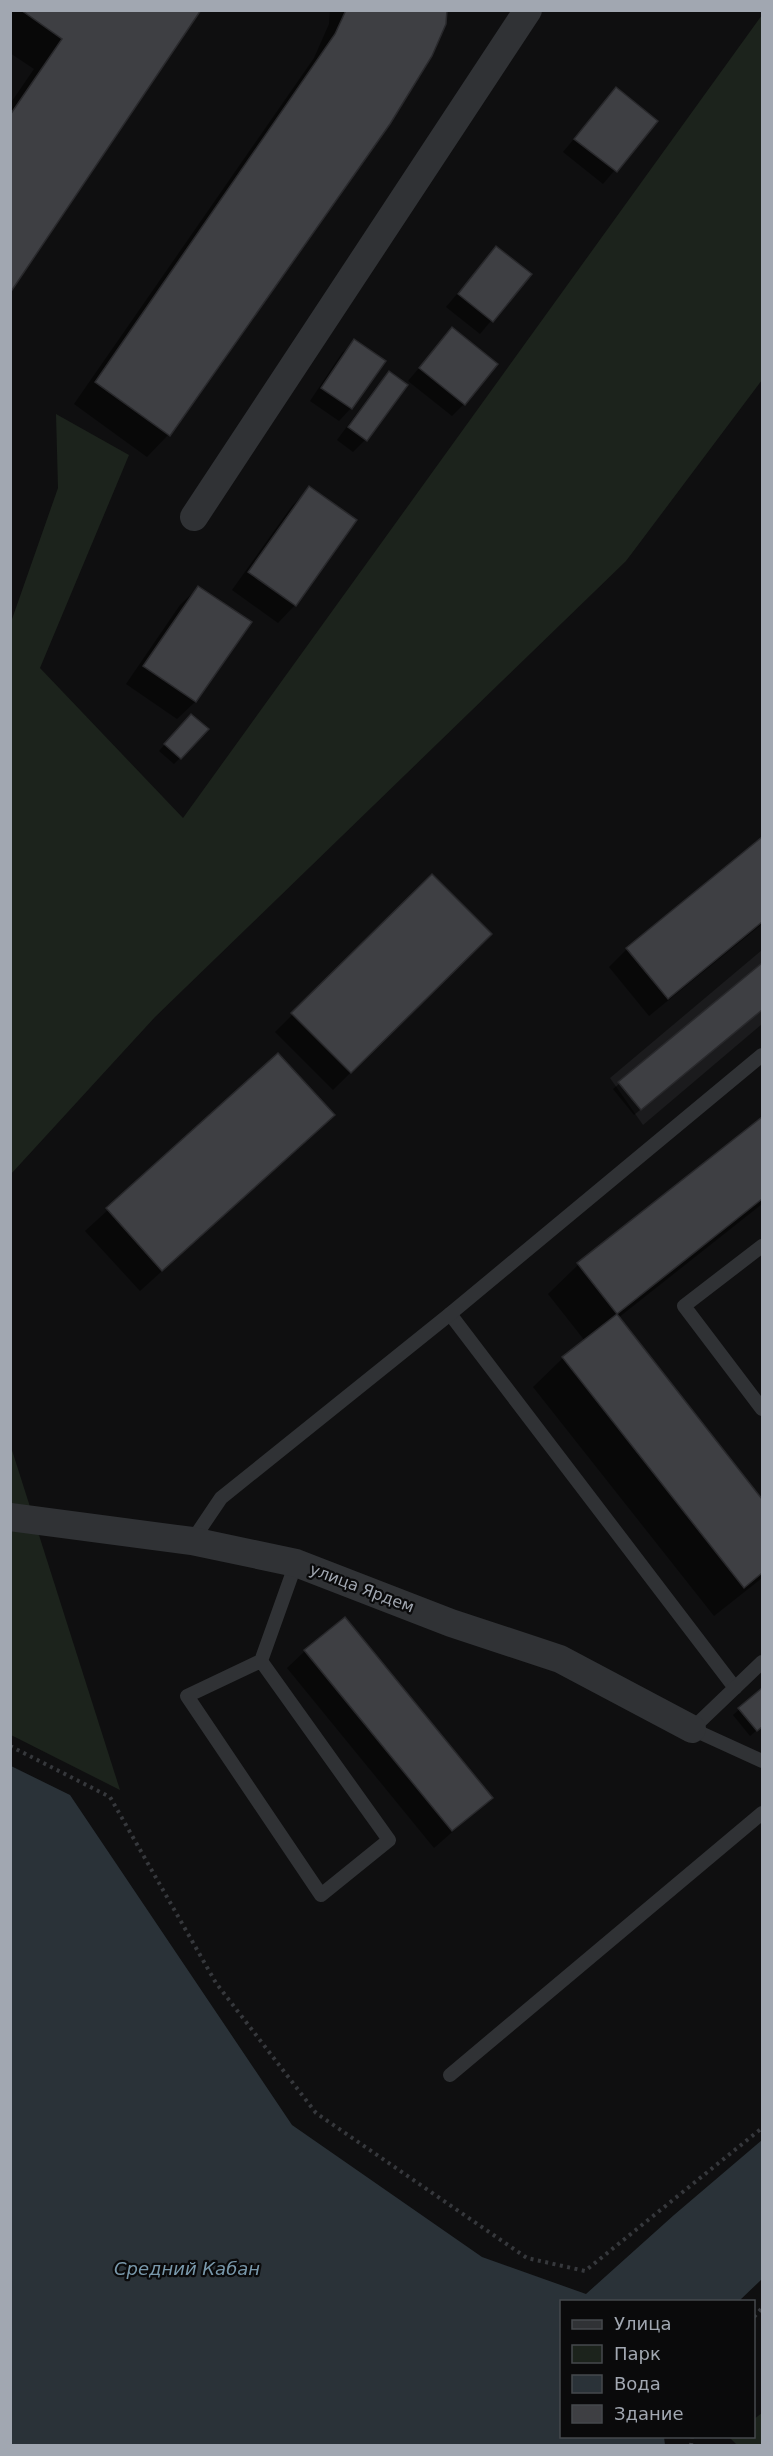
<svg xmlns="http://www.w3.org/2000/svg" width="773" height="2456" font-family="'DejaVu Sans',sans-serif">
	<rect width="100%" height="100%" fill="#0f0f10"/>
	<!-- built -->
	<polygon fill="#1b1b1d" points="762,950 762,1024 643,1125 610,1078"/>
	<!-- green -->
	<g fill="#1c231c">
		<polygon points="762,15 762,380 626,561 155,1017 11,1174 11,622 58,488 56,414 129,455 40,668 183,818"/>
		<polygon points="11,1447 120,1790 11,1735"/>
		<polygon points="762,2413 762,2445 737,2445 729,2437 754,2436 754,2419"/>
	</g>
	<!-- water -->
	<polygon fill="#2a3238" points="11,1766 70,1795 292,2125 482,2257 586,2294 674,2215 762,2140 762,2279 739,2301 562,2302 562,2436 664,2437 665,2445 11,2445"/>
	<!-- shadow -->
	<g fill="#0007">
		<polygon points="10,10 199,10 10,290 10,104 34,69 10,53"/>
		<polygon points="330,10 445,10 389,123 168,435 147,457 74,404 314,58 329,24"/>
		<polygon points="616,89 656,121 603,184 563,152"/>
		<polygon points="496,248 530,274 480,334 446,307"/>
		<polygon points="452,329 464,404 452,416 408,381"/>
		<polygon points="355,341 384,361 351,408 339,421 310,401 342,353"/>
		<polygon points="390,373 406,385 365,440 353,452 337,440 377,386"/>
		<polygon points="310,488 295,605 278,623 232,590 292,506"/>
		<polygon points="198,588 249,622 195,702 177,719 126,684 180,605"/>
		<polygon points="185,722 180,758 174,764 159,751"/>
		<polygon points="762,839 762,924 649,1016 609,967 627,949"/>
		<polygon points="432,876 490,934 333,1090 275,1032"/>
		<polygon points="762,964 762,1009 634,1115 613,1089"/>
		<polygon points="278,1055 311,1136 140,1291 85,1231"/>
		<polygon points="762,1119 762,1204 618,1318 762,1501 762,1578 714,1616 533,1387 563,1358 585,1341 548,1294 578,1265"/>
		<polygon points="305,1651 491,1798 434,1848 287,1668"/>
		<polygon points="762,1689 762,1726 750,1736 733,1715"/>
	</g>
	<!-- building -->
	<g fill="#3e3f43" stroke="#29292c" stroke-width="1.5">
		<polygon points="21,10 201,10 10,293 10,115 62,39"/>
		<polygon points="346,10 447,10 446,24 432,56 390,124 170,436 95,382 335,34"/>
		<polygon points="616,87 658,121 617,172 574,139"/>
		<polygon points="496,246 532,274 493,322 458,294"/>
		<polygon points="452,327 498,364 465,405 419,368"/>
		<polygon points="354,339 386,361 352,409 321,388"/>
		<polygon points="389,371 408,385 367,441 348,427"/>
		<polygon points="309,486 357,520 296,606 248,572"/>
		<polygon points="198,586 252,622 196,702 143,666"/>
		<polygon points="191,714 209,729 181,759 164,744"/>
		<polygon points="762,837 762,922 668,999 626,948"/>
		<polygon points="432,874 492,934 351,1073 291,1013"/>
		<polygon points="762,963 762,1010 641,1110 618,1082"/>
		<polygon points="278,1053 335,1115 162,1271 106,1208"/>
		<polygon points="762,1117 762,1199 617,1314 577,1263"/>
		<polygon points="617,1314 762,1499 762,1573 744,1588 562,1357"/>
		<polygon points="345,1617 493,1798 452,1831 304,1650"/>
		<polygon points="762,1688 762,1727 757,1731 738,1708"/>
	</g>
	<g fill="none" stroke-linecap="round" stroke-linejoin="round">
		<!-- path -->
		<g stroke="#36383c" stroke-width="4" stroke-dasharray="3 4.5" stroke-linecap="butt">
			<polyline points="10,1746 110,1797 216,1983 316,2113 527,2258 585,2271 762,2128"/>
			<polyline points="754,2317 762,2308"/>
			<polyline points="691,2446 692,2436"/>
		</g>
		<!-- lane -->
		<g stroke="#303235" stroke-width="14">
			<polyline points="762,1246 684,1306 762,1409"/>
			<polyline points="450,1314 735,1688"/>
			<polyline points="192,1541 221,1498 450,1314 762,1055"/>
			<polyline points="261,1661 389,1840 321,1895 187,1696 261,1661 296,1563"/>
			<polyline points="762,1662 692,1729 762,1761"/>
			<polyline points="450,2075 762,1813"/>
		</g>
		<!-- street -->
		<g stroke="#303235" stroke-width="28">
			<polyline points="194,517 528,10"/>
			<polyline points="10,1517 192,1541 296,1563 451,1623 560,1659 692,1729"/>
		</g>
	</g>
	<g text-anchor="middle" dominant-baseline="central" stroke-width="4.5" stroke-linejoin="round" paint-order="stroke">
		<!-- street labels -->
		<g font-size="16" fill="#a1a7b1" stroke="#0a0a0b">
			<text transform="translate(362 1588) rotate(21)">улица Ярдем</text>
		</g>
		<!-- water labels -->
		<g font-size="18" font-style="italic" fill="#7998ab" stroke="#0a0a0b">
			<text x="187" y="2268">Средний Кабан</text>
		</g>
	</g>
	<!-- border -->
	<rect width="773" height="2456" fill="none" stroke="#a1a7b1" stroke-width="24"/>
	<!-- legend -->
	<rect x="560" y="2300" width="195" height="138" fill="#0a0a0b" stroke="#46494d" stroke-width="1.5"/>
	<rect x="572" y="2320" width="30" height="9" fill="#303235" stroke="#46494d" stroke-width="1.5"/>
	<text x="614" y="2330" font-size="18" fill="#a1a7b1">Улица</text>
	<rect x="572" y="2345" width="30" height="18" fill="#1c231c" stroke="#46494d" stroke-width="1.5"/>
	<text x="614" y="2360" font-size="18" fill="#a1a7b1">Парк</text>
	<rect x="572" y="2375" width="30" height="18" fill="#2a3238" stroke="#46494d" stroke-width="1.5"/>
	<text x="614" y="2390" font-size="18" fill="#a1a7b1">Вода</text>
	<rect x="572" y="2405" width="30" height="18" fill="#3e3f43" stroke="#46494d" stroke-width="1.5"/>
	<text x="614" y="2420" font-size="18" fill="#a1a7b1">Здание</text>
</svg>
